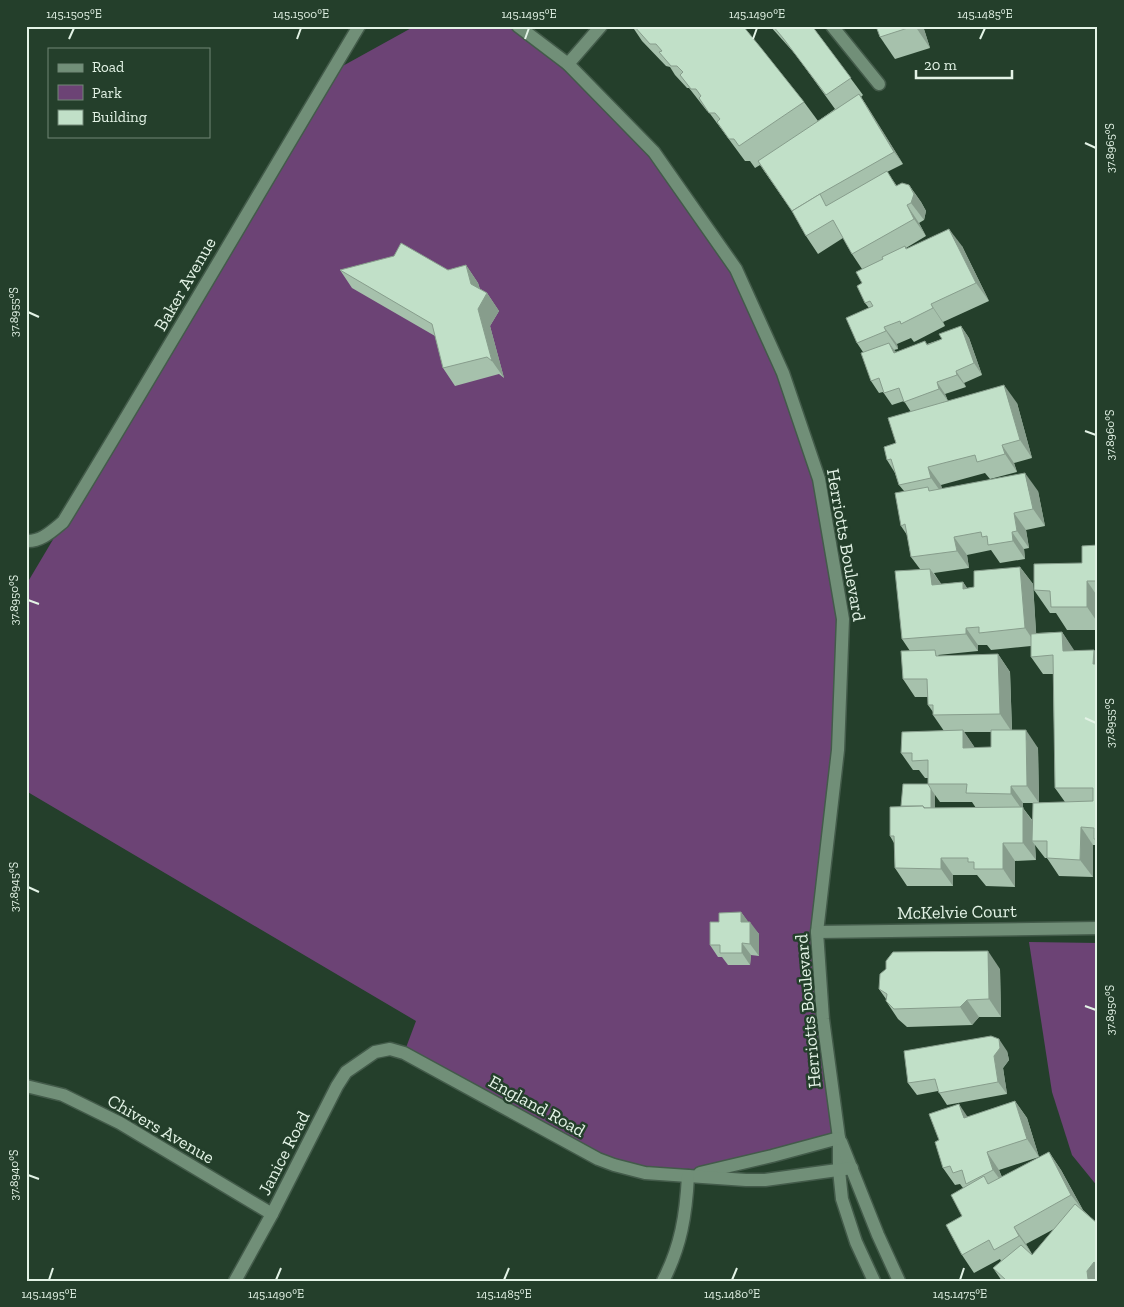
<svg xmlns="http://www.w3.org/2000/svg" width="1124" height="1307" font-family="'Zilla Slab',serif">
	<rect width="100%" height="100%" fill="#243f2b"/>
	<!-- green -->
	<g fill="#6c4375">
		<polygon points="415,26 518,26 568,64 654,152 736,269 819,479 843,619 817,932 839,1138 688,1176 629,1169 404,1053 416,1021 26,791 26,585 330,73"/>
		<polygon points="1029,942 1098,943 1098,1187 1072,1155 1052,1092"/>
	</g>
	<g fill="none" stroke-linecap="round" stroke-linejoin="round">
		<!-- street casing -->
		<g stroke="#435b4a" stroke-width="15">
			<g id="street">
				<polyline points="518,26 568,64 654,152 736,269 783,373 819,479 843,619 838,750 817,932 823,1019 839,1138 839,1170 842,1199 856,1242 874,1281"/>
				<polyline points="832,26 879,84"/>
				<polyline points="568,64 601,26"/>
				<path d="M26,541C41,542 52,531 63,522C163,358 260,191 359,26"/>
				<polyline points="817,932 1098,928"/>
				<polyline points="26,1086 63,1095 120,1123 272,1214"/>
				<polyline points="841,1142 878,1235 899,1281"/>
				<polyline points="700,1173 772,1156 839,1138"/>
				<polyline points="235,1281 272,1214 337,1086 346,1072 375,1052 390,1049 404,1053 598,1159 614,1165 645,1173 746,1180 765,1180 852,1168"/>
				<path d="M663,1281C681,1246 686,1215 688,1176"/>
			</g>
		</g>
		<!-- street -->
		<use href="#street" stroke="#718f78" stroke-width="12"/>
	</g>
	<!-- wall -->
	<g fill="#a6c1ac" fill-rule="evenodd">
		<path d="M632,26H743L804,102L818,121L835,109L796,55L770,26H812L863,95L861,97L903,164L887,172L897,186L909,185L921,202L926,211L924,220L919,223L926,236L906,248L962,246L989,301L943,322L945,326L914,342L911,338L897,344L898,349L894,350L896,352L927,344L942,339L961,326L969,338L982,375L964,383L966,387L945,394L948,401L941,403H1017L1032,458L1014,463L1017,472L990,479L985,473L941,485L942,489L1038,491L1045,526L1026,530L1029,548L1024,549L1025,559L1000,563L991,550L967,555L969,568L934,573L941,584L963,582L967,588L974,587L1020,567L1033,584L1036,633L1062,632L1074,651L1094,650L1098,656V845H1093V877L1059,876L1047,858H1045L1035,845L1036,860L1015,861V887L986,886L977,875H953V886H907L895,868L894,843L890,836L901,806L928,784V778H925L919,770H913L901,753L944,731L933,715V712L928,705V697H915L903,679L910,651L902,639L920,569L911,557L907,535L901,526L904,491L899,485L895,473L887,460L911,412L904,401L892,405L883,392L879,393L871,381L863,352L857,343L869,308L865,303L862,283V269L852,254L843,238L818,254L806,236L792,211L760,165L755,168L750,161H745L708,111H707L689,88H687L675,75L670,67L666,66L642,41ZM978,645H987L991,650L1031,646V657L1043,674H1053L1055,788L1065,802L1039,803L1038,748L1012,730L1010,672L998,654L939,656L938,655L978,651ZM964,732H991V747L975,748ZM935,795L940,802H972L976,808H935ZM1023,803H1034L1033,821L1023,808Z"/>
		<polygon points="876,26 923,26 930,48 895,59 880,37"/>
		<polygon points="466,265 478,283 480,289 487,293 499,311 490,326 504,378 499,374 455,386 443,368 435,336 352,288 340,270 448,270"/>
		<polygon points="1098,545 1098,630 1067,630 1056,613 1050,613 1034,590 1082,563"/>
		<polygon points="741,912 748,922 759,934 759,956 751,955 750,965 728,965 722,957 718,957 710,945 719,922"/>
		<polygon points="1000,969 1001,1017 979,1017 972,1025 907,1027 898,1019 886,1001 886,999 879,989"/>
		<polygon points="1007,1051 1009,1060 1003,1068 1007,1094 947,1105 938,1091 917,1095 908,1083"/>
		<path d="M1015,1101L1027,1118L1039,1157L999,1170L1002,1177L1049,1152L1061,1170L1083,1210L1098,1224V1281H1002L993,1268L1001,1261L1000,1259L974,1273L962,1255L963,1188L960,1184L955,1185L943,1168L939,1140L968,1117ZM1054,1229L1032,1255V1254L1026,1244Z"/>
	</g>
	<!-- shaded-wall -->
	<g fill="#879d8c">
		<polygon points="915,26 923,26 930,48"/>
		<polygon points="859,94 867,106 903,164 894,152"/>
		<polygon points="909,185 921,202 926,211 924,220 911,203"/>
		<polygon points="907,205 919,223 926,236 914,219"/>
		<polygon points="949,229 962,246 989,301 976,283"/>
		<polygon points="466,265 478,283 483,300 487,293 499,311 490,326 504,378 492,361"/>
		<polygon points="931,304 943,322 945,326 933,308"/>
		<polygon points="961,326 969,338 982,375 974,363"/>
		<polygon points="884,327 897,344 898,349 886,331"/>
		<polygon points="889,343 898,355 894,353"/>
		<polygon points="956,371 964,383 966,387 957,375"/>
		<polygon points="937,382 945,394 948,401 939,389"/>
		<polygon points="1004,385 1017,403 1032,458 1020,440"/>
		<polygon points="1002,445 1014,463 1017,472 1005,454"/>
		<polygon points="928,467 941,485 943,495 931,478"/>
		<polygon points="1025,473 1038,491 1045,526 1033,509"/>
		<polygon points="1014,513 1026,530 1029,548 1017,531"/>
		<polygon points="1012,532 1024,549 1025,559 1013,541"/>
		<polygon points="954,537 967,555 969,568 957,551"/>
		<polygon points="1020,567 1033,584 1037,646 1025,628"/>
		<polygon points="930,569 943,586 932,585"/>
		<polygon points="1087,581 1098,597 1098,623 1087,607"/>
		<polygon points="963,582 975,600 963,589"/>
		<polygon points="966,628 978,645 978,651 966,634"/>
		<polygon points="1062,632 1074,650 1075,669 1063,651"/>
		<polygon points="1094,650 1098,656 1098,698 1093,664"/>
		<polygon points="998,654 1010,672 1012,732 1000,714"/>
		<polygon points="963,730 975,748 963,748"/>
		<polygon points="1026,730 1038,748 1039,803 1027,786"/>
		<polygon points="1011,786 1023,803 1023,808 1035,825 1032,841 1035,845 1036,860 1023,843 1023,811 1011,794"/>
		<polygon points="931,789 935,795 935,821 931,815"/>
		<polygon points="1081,827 1093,845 1093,877 1080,860"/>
		<polygon points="1003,843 1015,861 1015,887 1003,869"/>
		<polygon points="941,858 953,875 953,886 941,869"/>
		<polygon points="741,912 750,924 741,922"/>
		<polygon points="750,922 759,934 759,956 750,944"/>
		<polygon points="742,943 751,955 750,965 742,953"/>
		<polygon points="988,951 1000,969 1001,1017 989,999"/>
		<polygon points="967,1000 979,1017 972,1025 960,1007"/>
		<polygon points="999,1039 1007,1051 1009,1060 1003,1068 1007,1094 998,1082 994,1056"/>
		<polygon points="1015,1101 1027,1118 1039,1157 1027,1139"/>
		<polygon points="959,1104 971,1122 964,1118"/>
		<polygon points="987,1152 999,1170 1006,1188 993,1170"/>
		<polygon points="1049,1152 1061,1170 1084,1212 1071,1195"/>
		<polygon points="1014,1227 1026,1244 1032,1254 1019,1236"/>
		<polygon points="1094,1262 1098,1267 1098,1281 1087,1281 1087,1271"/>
	</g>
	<!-- building -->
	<g fill="#c1e0c8" stroke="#879d8c">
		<polygon points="634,26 743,26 761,48 804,102 739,146 734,139 729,139 717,122 720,119 715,113 709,113 699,98 701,96 696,89 691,89 680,75 683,72 677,66 671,66 659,52 662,51 656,44 650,44"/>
		<polygon points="773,26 812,26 851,78 826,95 783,38"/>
		<polygon points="876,26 914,26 880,37"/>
		<polygon points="859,94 894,152 820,194 792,211 758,161"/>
		<polygon points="887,171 896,186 902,183 909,185 914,194 911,203 907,205 914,219 852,254 833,220 806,236 792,211 820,194 826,206"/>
		<polygon points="949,229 976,283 931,304 933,308 901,324 900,321 884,327 886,331 857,343 846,318 873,306 870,301 865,303 857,286 862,283 856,272 883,259 882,257 905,246 906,249"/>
		<polygon points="401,243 448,270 466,265 471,284 487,293 478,309 492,361 487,357 443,368 432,324 340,270 394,256"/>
		<polygon points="961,326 974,363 956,371 957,375 937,382 939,389 904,402 899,388 884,393 879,378 871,381 861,353 889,343 894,353 925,341 927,345 942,339 939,334"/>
		<polygon points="1004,385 1020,440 1002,445 1005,454 977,462 975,455 928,467 931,478 899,485 891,459 887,460 884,447 896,443 888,418"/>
		<polygon points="1025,473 1033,509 1014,513 1017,531 1012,532 1013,541 988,545 987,536 982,537 981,532 954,537 957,551 911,557 905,524 901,526 895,493 928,487 929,491"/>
		<polygon points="1098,545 1098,581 1087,581 1087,607 1051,607 1050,591 1034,590 1034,564 1082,563 1082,546"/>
		<polygon points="1020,567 1025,628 979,633 979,627 966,628 966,634 902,639 895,571 930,569 932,585 963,582 963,589 974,587 974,571"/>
		<polygon points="1062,632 1063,651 1094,650 1093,664 1098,664 1098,839 1094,839 1094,828 1081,827 1080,860 1047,858 1047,841 1032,841 1033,803 1093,801 1093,788 1055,788 1053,655 1031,657 1031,634"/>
		<polygon points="935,650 936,656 998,654 1000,714 933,715 933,705 928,705 927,679 903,679 901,651"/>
		<polygon points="963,730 963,748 991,747 991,730 1026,730 1027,786 1011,786 1011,794 966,793 967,784 928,784 928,760 912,761 912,753 901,753 902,732"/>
		<polygon points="903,784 928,784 931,789 931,808 925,808 923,806 901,806"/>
		<polygon points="923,806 924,808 1023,807 1023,843 1003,843 1003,869 974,869 974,862 968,862 968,858 941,858 941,869 895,868 894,836 890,836 890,807"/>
		<polygon points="741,912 741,922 750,922 750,944 742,943 742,953 720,953 720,945 710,945 710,922 719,922 719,913"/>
		<polygon points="988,951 989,999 967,1000 960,1007 894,1009 886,1001 887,994 879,989 880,974 886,969 886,961 893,952"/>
		<polygon points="991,1036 999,1039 1000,1048 994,1056 998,1082 939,1093 935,1079 908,1083 904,1051"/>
		<polygon points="1015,1101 1027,1139 987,1152 993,1170 966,1184 962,1170 953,1173 950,1166 943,1168 935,1142 939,1140 929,1114 959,1104 964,1118"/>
		<polygon points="1049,1152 1071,1195 1014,1227 1019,1236 994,1250 989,1240 962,1255 946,1225 962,1216 951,1195 984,1176 988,1184"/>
		<polygon points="1075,1204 1098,1224 1098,1265 1094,1262 1087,1271 1088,1279 1087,1281 1007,1281 993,1268 1021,1245 1032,1255"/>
	</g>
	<!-- ticks -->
	<path fill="none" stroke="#e3f3e6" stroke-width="2" d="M69,39L74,28M297,39L301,28M525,39L529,28M753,39L757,28M980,39L985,28M1085,143L1096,148M28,312L39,317M1085,431L1096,435M28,600L39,604M1085,718L1096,723M28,887L39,892M1085,1006L1096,1010M28,1175L39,1179M49,1280L53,1268M276,1280L281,1268M504,1280L509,1268M732,1280L737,1268M960,1280L964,1268"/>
	<g text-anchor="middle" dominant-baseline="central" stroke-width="5" stroke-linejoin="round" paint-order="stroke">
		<!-- street labels -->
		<g font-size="18" fill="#e3f3e6" stroke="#243f2b">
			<text transform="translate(185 284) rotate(-60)">Baker Avenue</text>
			<text transform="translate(846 545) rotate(80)">Herriotts Boulevard</text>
			<text transform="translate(957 912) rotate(-1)">McKelvie Court</text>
			<text transform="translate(808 1011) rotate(-95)">Herriotts Boulevard</text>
			<text transform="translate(537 1106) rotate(29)">England Road</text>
			<text transform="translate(161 1129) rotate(30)">Chivers Avenue</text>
			<text transform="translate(284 1153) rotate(-63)">Janice Road</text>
		</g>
	</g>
	<!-- border -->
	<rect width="1124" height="1307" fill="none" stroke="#243f2b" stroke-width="55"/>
	<!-- legend -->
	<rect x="48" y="48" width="162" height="90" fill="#243f2b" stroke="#708776"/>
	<rect x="58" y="64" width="25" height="8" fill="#718f78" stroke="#708776"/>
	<text x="92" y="72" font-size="15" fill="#e3f3e6">Road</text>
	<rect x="58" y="85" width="25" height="15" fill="#6c4375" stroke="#708776"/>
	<text x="92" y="98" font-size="15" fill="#e3f3e6">Park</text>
	<rect x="58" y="110" width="25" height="15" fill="#c1e0c8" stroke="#708776"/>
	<text x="92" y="122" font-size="15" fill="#e3f3e6">Building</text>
	<!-- scale -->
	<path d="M916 70v8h96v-8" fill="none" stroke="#e3f3e6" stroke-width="2.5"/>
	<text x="924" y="70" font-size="15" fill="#e3f3e6" stroke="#243f2b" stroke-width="4" paint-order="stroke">20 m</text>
	<rect x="28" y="28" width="1068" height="1252" fill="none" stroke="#e3f3e6" stroke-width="2"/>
	<g font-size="12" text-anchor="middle" fill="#e3f3e6">
		<text x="74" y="18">145.1505°E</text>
		<text x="301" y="18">145.1500°E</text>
		<text x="529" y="18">145.1495°E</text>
		<text x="757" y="18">145.1490°E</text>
		<text x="985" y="18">145.1485°E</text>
		<text transform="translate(1110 148) rotate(-90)" y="4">37.8965°S</text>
		<text transform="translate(14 312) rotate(-90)" y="4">37.8955°S</text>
		<text transform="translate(1110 435) rotate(-90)" y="4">37.8960°S</text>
		<text transform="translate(14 600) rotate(-90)" y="4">37.8950°S</text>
		<text transform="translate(1110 723) rotate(-90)" y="4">37.8955°S</text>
		<text transform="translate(14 887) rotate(-90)" y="4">37.8945°S</text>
		<text transform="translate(1110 1010) rotate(-90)" y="4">37.8950°S</text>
		<text transform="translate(14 1175) rotate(-90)" y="4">37.8940°S</text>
		<text x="49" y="1298">145.1495°E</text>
		<text x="276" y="1298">145.1490°E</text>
		<text x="504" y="1298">145.1485°E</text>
		<text x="732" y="1298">145.1480°E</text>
		<text x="960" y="1298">145.1475°E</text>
	</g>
</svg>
